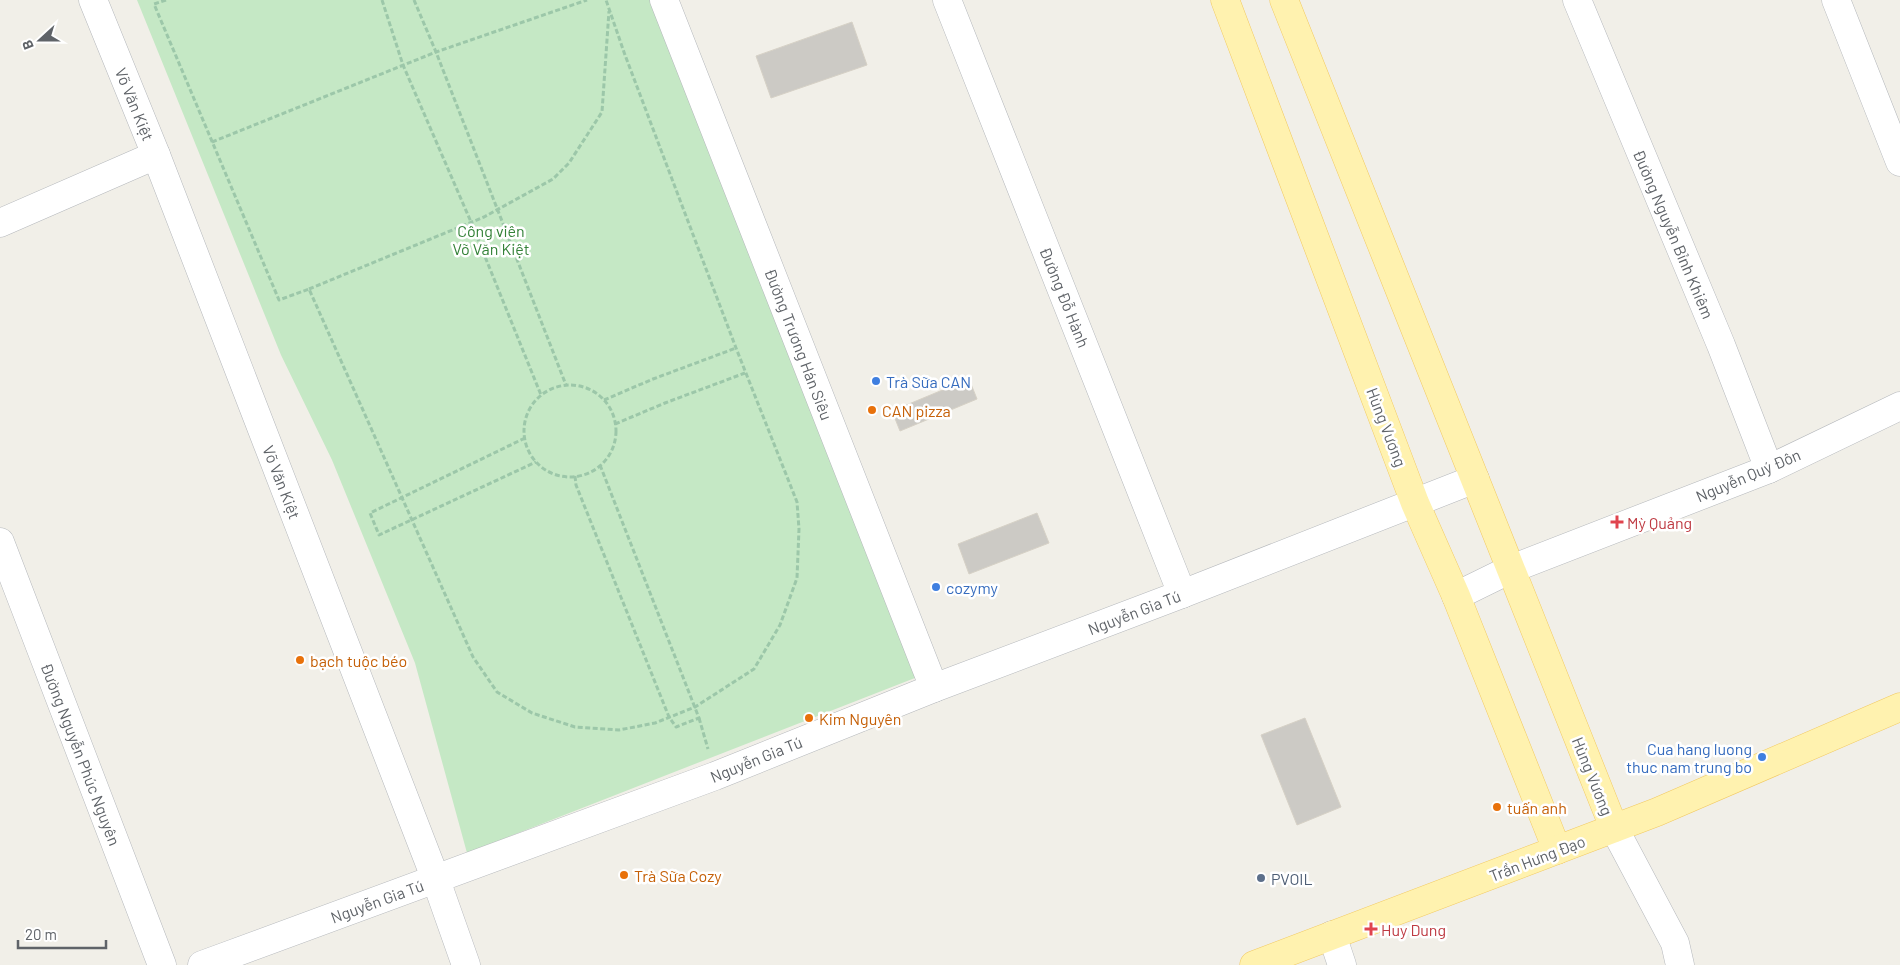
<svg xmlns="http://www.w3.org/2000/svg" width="1900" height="965" font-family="Barlow,sans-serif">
	<rect width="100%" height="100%" fill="#f1efe8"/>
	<!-- green -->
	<polygon fill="#c5e8c5" points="137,0 653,0 920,676 467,853 415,663 332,460 281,355"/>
	<!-- building -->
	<g fill="#cccac5" stroke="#d6d1c6">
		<polygon points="852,22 867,65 771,98 756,56"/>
		<polygon points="969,379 977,399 900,431 892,411"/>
		<polygon points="1037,513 1049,543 969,574 958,544"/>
		<polygon points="1305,718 1341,807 1297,825 1261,735"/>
	</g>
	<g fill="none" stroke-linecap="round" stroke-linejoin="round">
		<!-- minor casing -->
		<g stroke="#b5b8bc" stroke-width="29">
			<g id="minor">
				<polyline points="93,0 156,155 436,880 466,965"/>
				<polyline points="664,0 934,688"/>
				<polyline points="947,0 1182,594"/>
				<polyline points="1577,0 1721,345 1769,469"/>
				<polyline points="1836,0 1900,162"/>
				<polyline points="0,223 156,155"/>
				<polyline points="0,542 162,965"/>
				<polyline points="1456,596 1511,569 1769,469 1900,406"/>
				<polyline points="1614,828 1675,943 1680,965"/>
				<polyline points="1332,935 1342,965"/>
				<polyline points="202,965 715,776 934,688 1182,594 1475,479"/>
			</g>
		</g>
		<!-- major casing -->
		<g stroke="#f2c960" stroke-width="29">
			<g id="major">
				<polyline points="1225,0 1415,503 1456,596 1557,850"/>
				<polyline points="1284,0 1614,828"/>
				<polyline points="1254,965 1657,812 1900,707"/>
			</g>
		</g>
		<!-- path -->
		<g stroke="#9cc7a9" stroke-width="3" stroke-dasharray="5 2.5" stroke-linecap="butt">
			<polyline points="166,0 154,4 279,300 309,289 473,657 497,692 532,713 575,727 619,730 655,723 695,707 754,669 780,625 797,578 799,529 797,502 736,348 625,55 606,0"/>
			<polyline points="382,0 403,65 471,222 541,395"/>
			<polyline points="414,0 436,52 566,385"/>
			<polyline points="212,142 436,52 587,0"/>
			<polyline points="309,289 484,217 553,179 569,163 602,112 609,11"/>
			<circle cx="570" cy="431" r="46"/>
			<polyline points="604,400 653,379 736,348"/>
			<polyline points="615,424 665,403 745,373"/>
			<polyline points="525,438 370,513 379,535 536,462"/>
			<polyline points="575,476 576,485 669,717 676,727 699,718 600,465"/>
			<polyline points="699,718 708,749"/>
		</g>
		<!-- minor -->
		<use href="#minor" stroke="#fff" stroke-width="28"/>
		<!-- major -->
		<use href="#major" stroke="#fff2af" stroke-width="28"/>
	</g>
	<!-- markers -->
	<g fill="#3f7fe0" stroke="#fff" stroke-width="2">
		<circle cx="876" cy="381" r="5"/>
		<circle cx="936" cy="587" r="5"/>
		<circle cx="1762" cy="757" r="5"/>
	</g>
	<g fill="#e8710a" stroke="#fff" stroke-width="2">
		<circle cx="872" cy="410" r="5"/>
		<circle cx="300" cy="660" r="5"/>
		<circle cx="809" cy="718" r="5"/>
		<circle cx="1497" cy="807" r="5"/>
		<circle cx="624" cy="875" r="5"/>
	</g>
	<g fill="#e0444e" stroke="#fff" stroke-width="2">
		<path d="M1614.5 514.5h5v5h5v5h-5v5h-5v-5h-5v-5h5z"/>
		<path d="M1368.5 921.5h5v5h5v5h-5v5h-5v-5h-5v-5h5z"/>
	</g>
	<circle fill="#5c6f8a" stroke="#fff" stroke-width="2" cx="1261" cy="878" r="5"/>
	<g text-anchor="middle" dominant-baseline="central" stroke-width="5" stroke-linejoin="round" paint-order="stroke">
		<!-- street labels -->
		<g font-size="16" fill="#5f6368" stroke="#fff">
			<text transform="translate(135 104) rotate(68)">Võ Văn Kiệt</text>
			<text transform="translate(1674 234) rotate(67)">Đường Nguyễn Bỉnh Khiêm</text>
			<text transform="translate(1065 297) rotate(68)">Đường Đỗ Hành</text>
			<text transform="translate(799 344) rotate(69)">Đường Trương Hán Siêu</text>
			<text transform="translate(1387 427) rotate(69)">Hùng Vương</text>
			<text transform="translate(1748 475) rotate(-23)">Nguyễn Quý Đôn</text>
			<text transform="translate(282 482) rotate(69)">Võ Văn Kiệt</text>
			<text transform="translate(1134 612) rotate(-21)">Nguyễn Gia Tú</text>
			<text transform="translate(81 754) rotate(69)">Đường Nguyễn Phúc Nguyên</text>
			<text transform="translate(756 759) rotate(-22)">Nguyễn Gia Tú</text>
			<text transform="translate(1593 776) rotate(68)">Hùng Vương</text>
			<text transform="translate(1537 858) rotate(-21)">Trần Hưng Đạo</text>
			<text transform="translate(377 901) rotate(-20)">Nguyễn Gia Tú</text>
		</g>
		<!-- park labels -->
		<g font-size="16" fill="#348238" stroke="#fff">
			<text x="491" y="230">Công viên<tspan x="491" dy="18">Võ Văn Kiệt</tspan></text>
		</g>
		<!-- shop labels -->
		<g font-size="16" fill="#366cbe" stroke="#fff" text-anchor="start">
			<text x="886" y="381">Trà Sữa CAN</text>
			<text x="946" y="587">cozymy</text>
			<text x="1752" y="748" text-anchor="end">Cua hang luong<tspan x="1752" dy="18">thuc nam trung bo</tspan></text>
		</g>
		<!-- food labels -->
		<g font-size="16" fill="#c56008" stroke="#fff" text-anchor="start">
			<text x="882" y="410">CAN pizza</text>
			<text x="310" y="660">bạch tuộc béo</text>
			<text x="819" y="718">Kim Nguyên</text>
			<text x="1507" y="807">tuấn anh</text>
			<text x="634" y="875">Trà Sữa Cozy</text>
		</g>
		<!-- health labels -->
		<g font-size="16" fill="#be3a42" stroke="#fff" text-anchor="start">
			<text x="1627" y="522">Mỳ Quảng</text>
			<text x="1381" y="929">Huy Dung</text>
		</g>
		<!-- service labels -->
		<g font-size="16" fill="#4e5e75" stroke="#fff" text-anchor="start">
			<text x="1271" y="878">PVOIL</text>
		</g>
	</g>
	<!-- north arrow -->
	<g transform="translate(40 40) rotate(249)" stroke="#ffffff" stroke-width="4" paint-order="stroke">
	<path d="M0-4L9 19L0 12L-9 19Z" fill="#5f6368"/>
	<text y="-8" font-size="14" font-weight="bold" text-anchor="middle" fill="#5f6368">B</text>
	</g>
	<!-- scale -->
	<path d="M18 940v8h88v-8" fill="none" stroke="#5f6368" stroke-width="2.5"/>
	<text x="25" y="940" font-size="15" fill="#5f6368" stroke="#ffffff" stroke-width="4" paint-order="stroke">20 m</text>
</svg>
